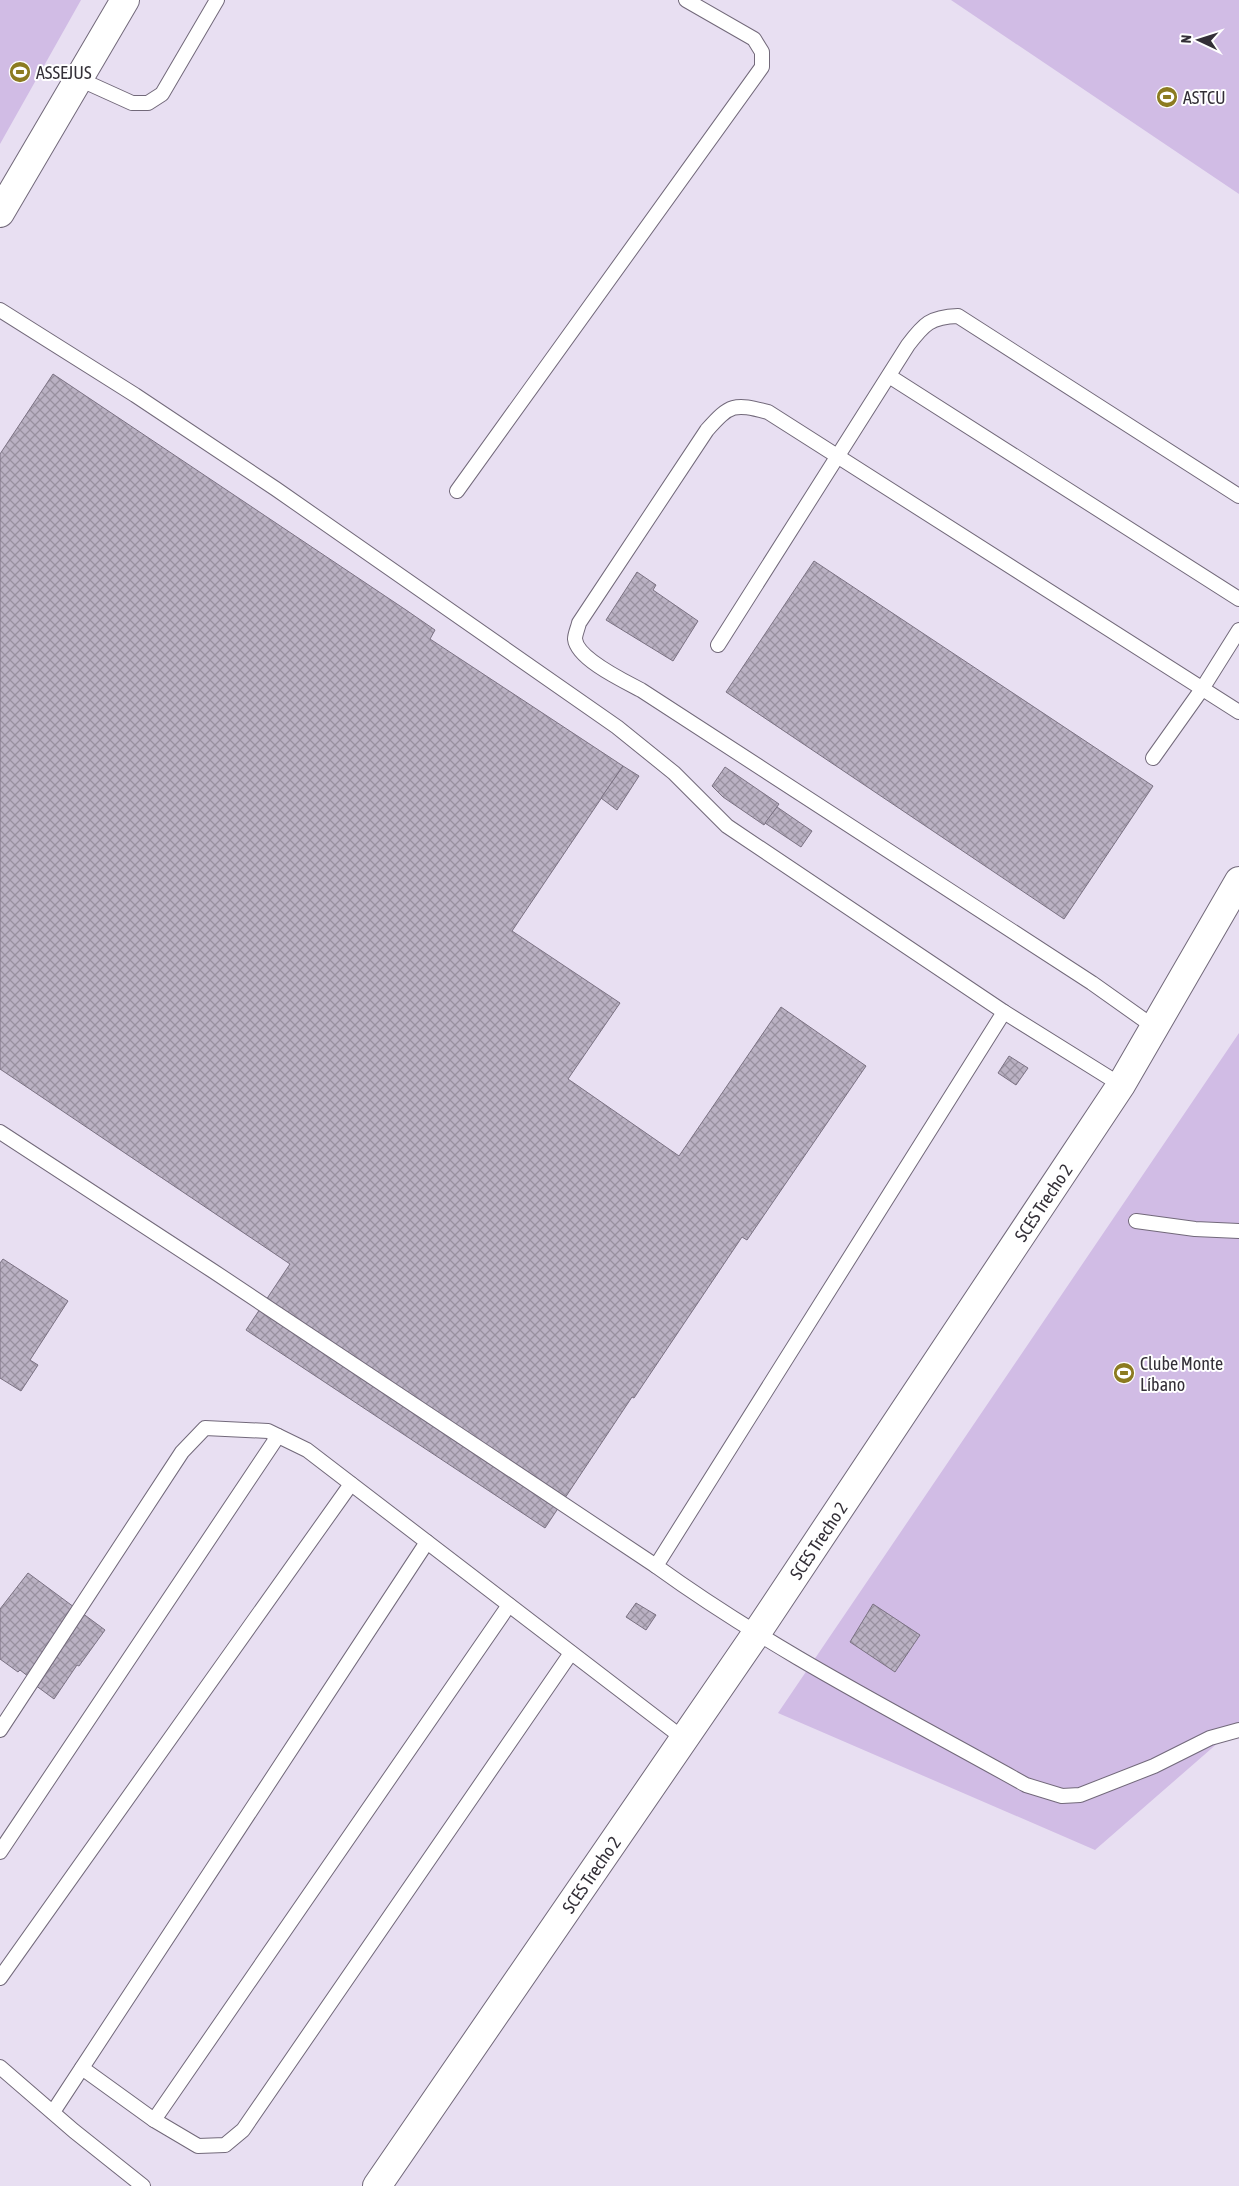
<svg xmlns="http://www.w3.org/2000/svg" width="1239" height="2186" font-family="'Asap Condensed',sans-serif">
	<defs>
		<pattern id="building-cross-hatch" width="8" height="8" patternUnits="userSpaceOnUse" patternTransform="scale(1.25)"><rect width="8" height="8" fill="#bab1c3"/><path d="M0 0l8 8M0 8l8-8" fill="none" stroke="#98909f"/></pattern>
	</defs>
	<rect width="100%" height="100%" fill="#e8dff2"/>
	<!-- pitch -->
	<g fill="#d1bce5">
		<polygon points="0,0 81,0 0,144"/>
		<polygon points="951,0 1239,0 1239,194"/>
		<polygon points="1239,1033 1239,1736 1227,1735 1095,1850 778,1713"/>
	</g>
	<!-- building -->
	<g fill="url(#building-cross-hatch)" stroke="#7a7182">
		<polygon points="53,374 406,610 435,630 430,639 623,766 512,931 620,1003 568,1079 679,1156 781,1007 866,1066 747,1240 742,1237 634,1398 632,1397 545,1528 246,1330 290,1264 0,1069 0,454"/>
		<polygon points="814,561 1153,786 1064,919 726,692"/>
		<polygon points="637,572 656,585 653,590 698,621 673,661 606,620"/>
		<polygon points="623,766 639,776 617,810 601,798"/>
		<polygon points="725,767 779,804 764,825 723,797 712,786"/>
		<polygon points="777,807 812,831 801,847 765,823"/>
		<polygon points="1009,1056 1028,1068 1016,1085 998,1073"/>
		<polygon points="3,1259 68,1301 30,1360 38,1365 21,1391 0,1378 0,1263"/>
		<polygon points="28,1573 105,1630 79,1666 77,1665 54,1699 27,1679 29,1677 20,1670 18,1672 0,1659 0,1609"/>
		<polygon points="636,1603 656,1615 646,1630 626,1617"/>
		<polygon points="873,1604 920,1635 895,1672 850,1642"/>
	</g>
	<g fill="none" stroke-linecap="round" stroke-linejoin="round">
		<!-- lane casing -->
		<g stroke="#72697a" stroke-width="16">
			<g id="lane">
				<polyline points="79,79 132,103 148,103 162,94 217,0"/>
				<path d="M0,310L135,395L276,489L617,727L674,773L727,826L1004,1012L656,1566C772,1650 901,1715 1026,1785L1062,1796L1080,1795L1154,1766L1210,1738L1239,1730"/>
				<polyline points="889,376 1239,599"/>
				<polyline points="457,491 762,67 762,52 754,39 686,0"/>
				<path d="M718,645L908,345C924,324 930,317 958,316L1239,496"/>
				<polyline points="1153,758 1202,689 1239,630"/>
				<polyline points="1004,1012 1121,1085"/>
				<path d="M1154,1027L1092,983L641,690C624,681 577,659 575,639C575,634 578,628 579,623L707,430C730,404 734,403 768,412L1239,712"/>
				<polyline points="0,1132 213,1271 656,1566"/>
				<polyline points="1136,1221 1195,1229 1239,1231"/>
				<polyline points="0,1730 182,1452 205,1428 268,1431 307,1450 684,1739"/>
				<polyline points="0,1852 278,1436"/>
				<polyline points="0,1978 351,1484"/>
				<polyline points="0,2067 74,2131 143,2186"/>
				<polyline points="82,2068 154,2120 198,2146 225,2145 243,2130 571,1653"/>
				<polyline points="53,2112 427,1542"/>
				<polyline points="154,2120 509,1605"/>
			</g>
		</g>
		<!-- secondary casing -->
		<g stroke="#72697a" stroke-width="30">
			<g id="secondary">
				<polyline points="0,213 125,0"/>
				<path id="s1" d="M377,2186L756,1634L1121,1085L1239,881"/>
			</g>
		</g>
		<!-- lane -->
		<use href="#lane" stroke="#fff" stroke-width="14"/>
		<!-- secondary -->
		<use href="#secondary" stroke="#fff" stroke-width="28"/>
	</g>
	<!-- icons -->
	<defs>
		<g id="stadium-disc" transform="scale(1.125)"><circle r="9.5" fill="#8c7b21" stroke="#fff"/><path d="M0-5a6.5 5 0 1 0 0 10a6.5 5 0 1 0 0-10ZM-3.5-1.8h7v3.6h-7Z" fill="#fff"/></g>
	</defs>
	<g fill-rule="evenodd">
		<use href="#stadium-disc" x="20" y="72"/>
		<use href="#stadium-disc" x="1167" y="97"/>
		<use href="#stadium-disc" x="1124" y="1373"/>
	</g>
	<g text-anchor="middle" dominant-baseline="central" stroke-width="4" stroke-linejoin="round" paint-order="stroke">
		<!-- poi labels -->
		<g font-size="18" fill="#332f37" stroke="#fff" text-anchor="start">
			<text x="36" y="72">ASSEJUS</text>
			<text x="1183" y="97">ASTCU</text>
			<text x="1140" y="1363">Clube Monte<tspan x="1140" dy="21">Líbano</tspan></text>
		</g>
		<!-- street labels -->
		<g font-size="18" fill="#332f37" stroke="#fff">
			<text stroke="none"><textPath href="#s1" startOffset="1188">SCES Trecho 2</textPath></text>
			<text stroke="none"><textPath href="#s1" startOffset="782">SCES Trecho 2</textPath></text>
			<text stroke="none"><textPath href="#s1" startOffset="378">SCES Trecho 2</textPath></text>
		</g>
	</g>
	<!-- north arrow -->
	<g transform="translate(1199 40) rotate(274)" stroke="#ffffff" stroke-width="4" paint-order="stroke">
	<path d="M0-4L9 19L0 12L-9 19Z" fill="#332f37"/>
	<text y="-8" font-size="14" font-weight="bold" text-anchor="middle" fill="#332f37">N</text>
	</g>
</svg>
